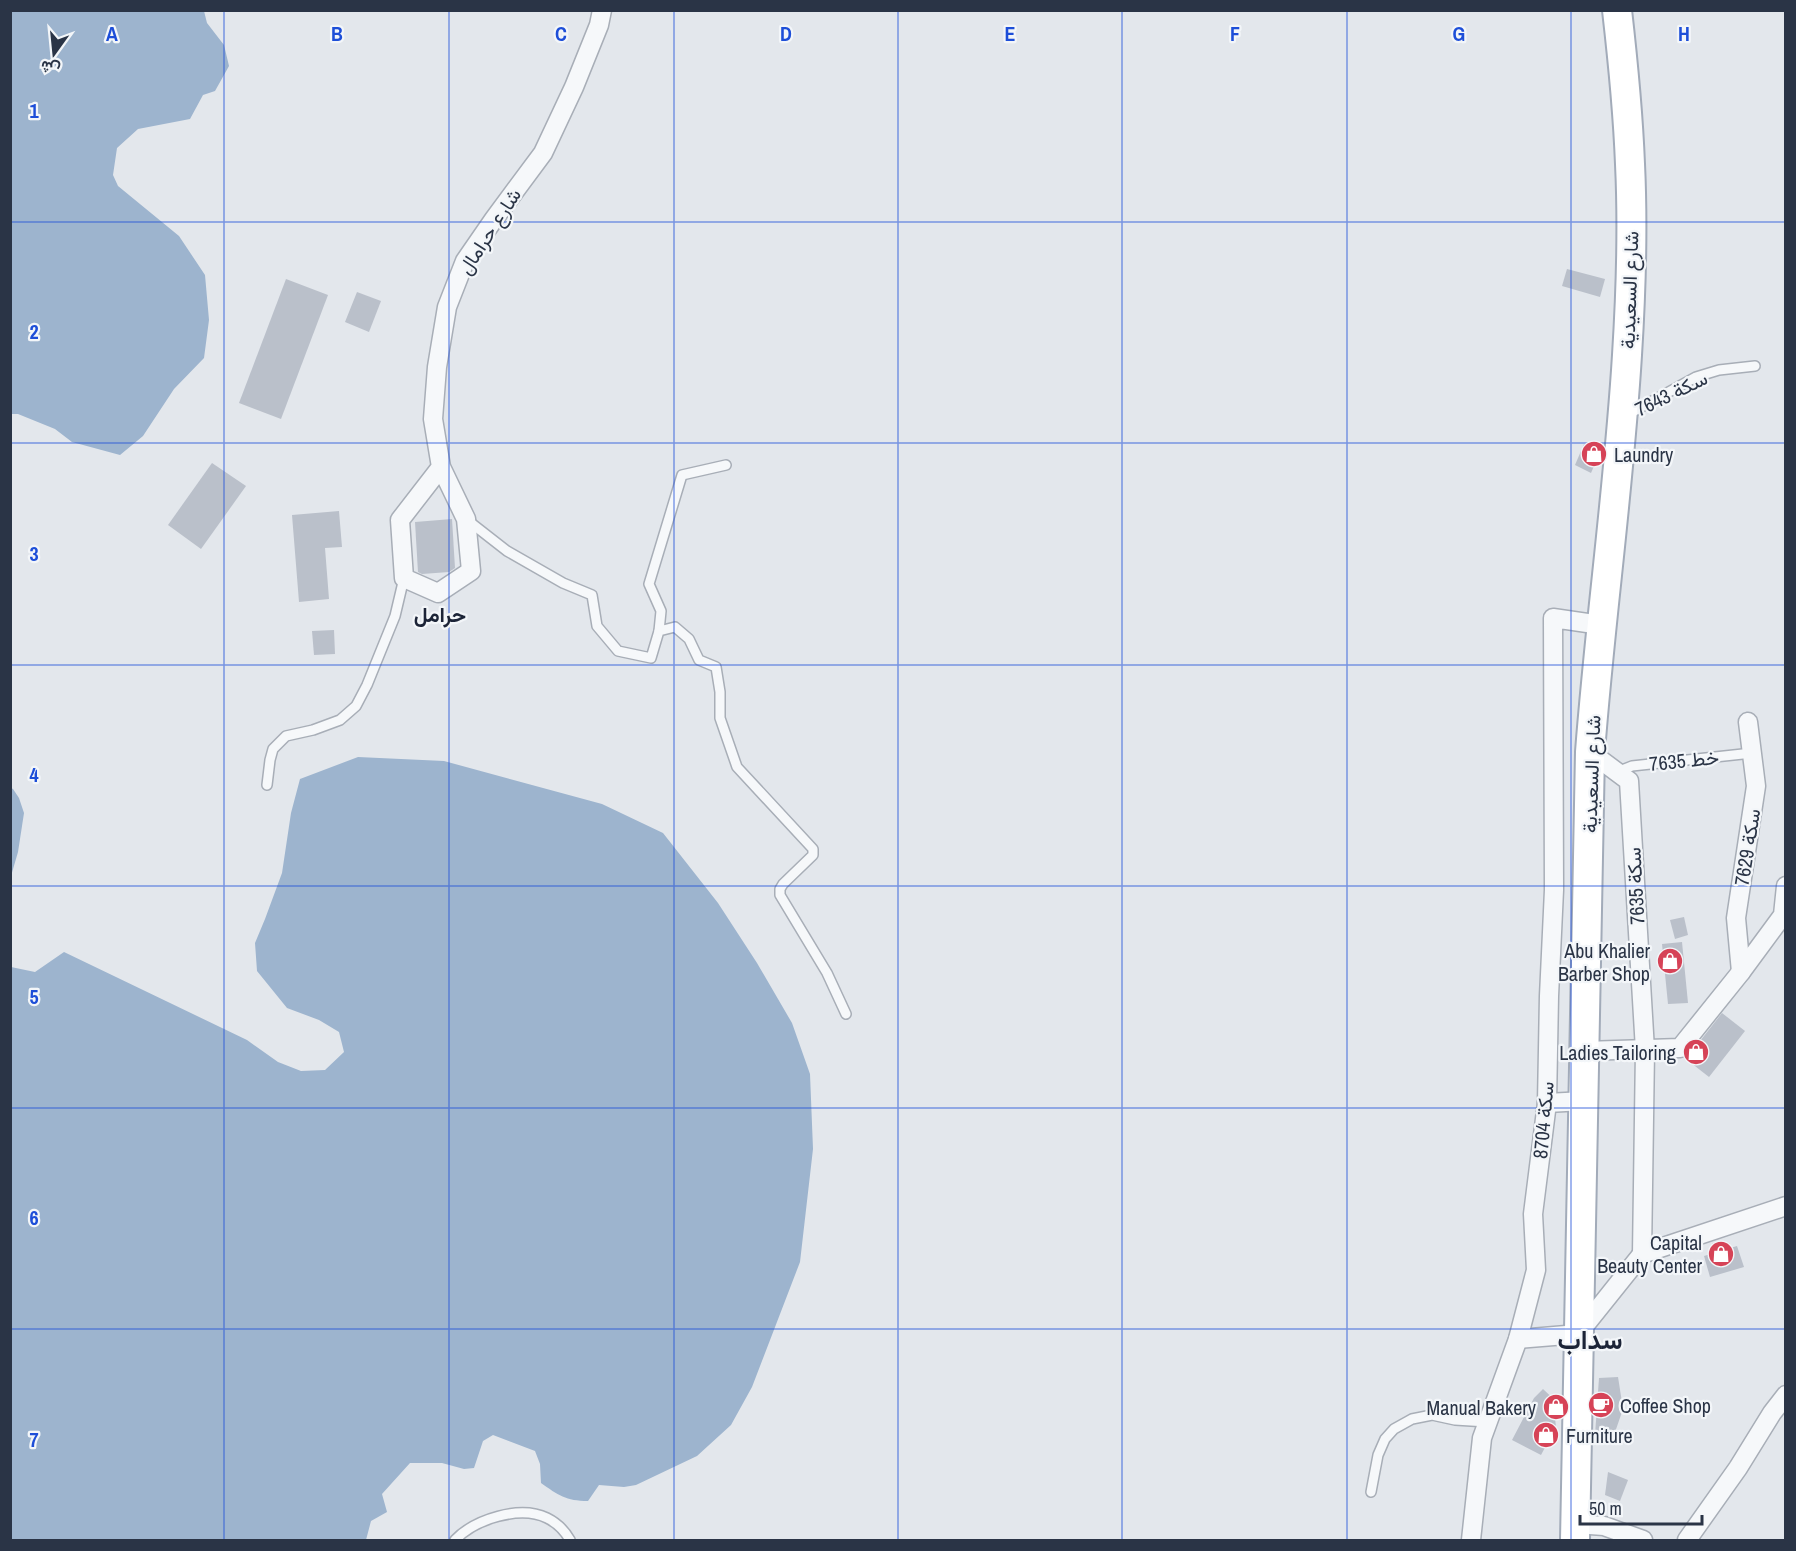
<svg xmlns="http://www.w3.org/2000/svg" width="1796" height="1551" font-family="'Archivo Narrow',Vazirmatn,sans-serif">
	<rect width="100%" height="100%" fill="#e3e7ec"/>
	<!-- water -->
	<g fill="#9db4ce">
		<polygon points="10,11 204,11 207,23 224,45 229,66 215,91 203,95 190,119 138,129 117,148 113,175 118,186 179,236 205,275 209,320 204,358 174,389 143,436 120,455 72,442 55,429 18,414 11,414"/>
		<path d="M358,757L444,761L602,804L663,833L718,903L757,963L792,1023L810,1074L813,1149L800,1262L752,1387L731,1425L697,1456L636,1485L624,1487L599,1485L588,1501C566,1501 558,1495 541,1483L540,1464L535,1451L493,1435L483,1441L474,1468L464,1469L442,1463H410L382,1494L387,1512L371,1521L366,1540H11V967L35,972L64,952L247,1040L278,1062L301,1071L325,1070L344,1052L339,1032L319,1020L287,1008L257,971L255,943L265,919L282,873L291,813L300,779Z"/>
		<polygon points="11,788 13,789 19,798 24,813 18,852 11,876"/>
	</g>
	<!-- building -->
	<g fill="#bac0ca">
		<polygon points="1567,269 1605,279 1600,297 1562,286"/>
		<polygon points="286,279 328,295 281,419 239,403"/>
		<polygon points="357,292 381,301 369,332 345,322"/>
		<polygon points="1584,444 1600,452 1591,473 1575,465"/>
		<polygon points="212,463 246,486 201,549 168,525"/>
		<polygon points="339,511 342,547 325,548 329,599 299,602 292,515"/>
		<polygon points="452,519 455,568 449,572 422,574 418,572 415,522"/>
		<polygon points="334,630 335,654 314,655 312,631"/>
		<polygon points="1684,917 1688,935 1675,939 1670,920"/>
		<polygon points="1682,942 1688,1003 1668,1004 1662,944"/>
		<polygon points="1722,1013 1745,1031 1709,1077 1686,1059"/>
		<polygon points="1737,1246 1744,1267 1710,1277 1704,1256"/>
		<polygon points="1618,1377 1623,1409 1613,1438 1595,1435 1599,1378"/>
		<polygon points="1543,1389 1561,1406 1561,1411 1555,1418 1556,1427 1541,1455 1512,1440 1534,1398"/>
		<polygon points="1608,1472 1628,1480 1620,1501 1605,1495"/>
	</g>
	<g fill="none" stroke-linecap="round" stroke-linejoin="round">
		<!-- service casing -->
		<g stroke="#a8aeb7" stroke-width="12">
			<g id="service">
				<polyline points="1627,415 1696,377 1719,370 1755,366"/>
				<polyline points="466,519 507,551 563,583 592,595 597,626 618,651 651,658 659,631 675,627 689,639 699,660 716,667 720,692 720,718 737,767 813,849 813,855 783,884 780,889 780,895 827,973 846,1014"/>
				<polyline points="659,631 661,611 649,584 682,475 726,465"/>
				<polyline points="1619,773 1622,770 1632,766 1752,753"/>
				<polyline points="267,785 270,760 273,749 286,736 313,730 340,720 356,706 367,685 395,616 404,578"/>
				<polyline points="1371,1492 1378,1455 1385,1439 1394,1429 1412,1419 1432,1415 1455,1420 1487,1422"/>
				<path d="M455,1540C475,1519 520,1505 547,1518C557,1523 565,1531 570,1540"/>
			</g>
		</g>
		<!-- minor casing -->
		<g stroke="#a8aeb7" stroke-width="21">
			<g id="minor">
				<polyline points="441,467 400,520 404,578 438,593 471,571 466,519 441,467 433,419 437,367 447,307 465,261 494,219 543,153 574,87 599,25 602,10"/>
				<polyline points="1590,752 1629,781 1645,1050 1642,1254"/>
				<polyline points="1741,972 1736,918 1756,786 1748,722"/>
				<polyline points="1584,1051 1680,1048 1741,972 1783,915 1786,886"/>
				<polyline points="1547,1103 1584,1101"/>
				<polyline points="1518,1339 1578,1334 1642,1254 1786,1206"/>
				<polyline points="1576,1524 1604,1526 1643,1540"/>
				<polyline points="1471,1540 1482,1438 1518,1339 1536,1270 1533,1214 1547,1103 1549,996 1554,890 1553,618 1601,625"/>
				<polyline points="1687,1540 1738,1468 1772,1413 1786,1395"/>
			</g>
		</g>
		<!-- primary casing -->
		<g stroke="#a2abb9" stroke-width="32">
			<path id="primary" d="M1575,1540L1590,752C1600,620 1619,488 1627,355C1631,292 1633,227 1630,164C1628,113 1623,62 1617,10"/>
		</g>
		<!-- service -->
		<use href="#service" stroke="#f6f8fa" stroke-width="9"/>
		<!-- minor -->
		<use href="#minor" stroke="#f6f8fa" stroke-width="18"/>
		<!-- primary -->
		<use href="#primary" stroke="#fff" stroke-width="28"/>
	</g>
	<!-- grid -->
	<path fill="none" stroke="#1d4ed8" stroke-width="1.5" stroke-opacity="0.55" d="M224,10V1540M449,10V1540M674,10V1540M898,10V1540M1122,10V1540M1347,10V1540M1571,10V1540M10,222H1786M10,443H1786M10,665H1786M10,886H1786M10,1108H1786M10,1329H1786"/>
	<!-- icons -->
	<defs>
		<g id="shop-disc" transform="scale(1.35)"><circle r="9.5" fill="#d64357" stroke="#f3f6f9"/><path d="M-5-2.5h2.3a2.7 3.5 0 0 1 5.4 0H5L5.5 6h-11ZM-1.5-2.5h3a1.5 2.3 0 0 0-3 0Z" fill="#fff"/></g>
		<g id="cafe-disc" transform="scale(1.35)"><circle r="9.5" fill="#d64357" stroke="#f3f6f9"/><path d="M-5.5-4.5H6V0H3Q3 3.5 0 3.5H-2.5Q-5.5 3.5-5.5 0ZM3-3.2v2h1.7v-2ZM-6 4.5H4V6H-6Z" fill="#fff"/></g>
	</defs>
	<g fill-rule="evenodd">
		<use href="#shop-disc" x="1594" y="454"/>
		<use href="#shop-disc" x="1670" y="961"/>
		<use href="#shop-disc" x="1696" y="1052"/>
		<use href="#shop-disc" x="1721" y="1254"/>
		<use href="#cafe-disc" x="1601" y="1405"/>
		<use href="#shop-disc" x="1556" y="1407"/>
		<use href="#shop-disc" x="1546" y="1435"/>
	</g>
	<g text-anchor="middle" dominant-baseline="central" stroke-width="4.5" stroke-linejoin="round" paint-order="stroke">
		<!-- street labels -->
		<g font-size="20" fill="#2a3446" stroke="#f3f6f9">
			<text transform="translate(489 231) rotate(-57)">شارع حرامال</text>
			<text transform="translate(1629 290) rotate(-88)">شارع السعيدية</text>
			<text transform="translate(1671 393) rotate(-26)">سكة 7643</text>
			<text transform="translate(1684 760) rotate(-6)">7635 خط</text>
			<text transform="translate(1591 774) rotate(-88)">شارع السعيدية</text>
			<text transform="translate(1747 847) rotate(-81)">سكة 7629</text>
			<text transform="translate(1635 886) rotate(-93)">سكة 7635</text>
			<text transform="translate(1543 1120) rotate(-85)">سكة 8704</text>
		</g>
		<!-- poi labels -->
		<g font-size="20" fill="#2a3446" stroke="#f3f6f9" text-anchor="end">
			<text x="1614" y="454" text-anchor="start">Laundry</text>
			<text x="1650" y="950">Abu Khalier<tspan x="1650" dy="23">Barber Shop</tspan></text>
			<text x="1676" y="1052">Ladies Tailoring</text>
			<text x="1702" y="1242">Capital<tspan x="1702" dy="23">Beauty Center</tspan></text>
			<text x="1620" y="1405" text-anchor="start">Coffee Shop</text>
			<text x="1536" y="1407">Manual Bakery</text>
			<text x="1566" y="1435" text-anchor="start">Furniture</text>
		</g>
		<!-- neighbourhood labels -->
		<g font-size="21" font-weight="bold" fill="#1c2437" stroke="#f3f6f9">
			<text x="440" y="614">حرامل</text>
		</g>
		<!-- district labels -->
		<g font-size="26" font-weight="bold" fill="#1c2437" stroke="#f3f6f9">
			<text x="1590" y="1339">سداب</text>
		</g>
	</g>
	<g font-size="20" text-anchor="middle" font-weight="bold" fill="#1d4ed8" stroke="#f3f6f9" stroke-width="4.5" stroke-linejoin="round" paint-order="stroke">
		<text x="112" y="41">A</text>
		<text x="337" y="41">B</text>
		<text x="561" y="41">C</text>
		<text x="786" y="41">D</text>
		<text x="1010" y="41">E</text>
		<text x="1235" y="41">F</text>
		<text x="1459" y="41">G</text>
		<text x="1684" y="41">H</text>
		<text x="34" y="118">1</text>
		<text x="34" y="339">2</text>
		<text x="34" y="561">3</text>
		<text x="34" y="782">4</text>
		<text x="34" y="1004">5</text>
		<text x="34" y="1225">6</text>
		<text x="34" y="1447">7</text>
	</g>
	<!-- border -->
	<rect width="1796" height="1551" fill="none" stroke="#2a3446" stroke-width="24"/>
	<!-- north arrow -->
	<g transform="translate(54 54) rotate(195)" stroke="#f3f6f9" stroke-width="4.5" paint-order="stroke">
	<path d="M0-4.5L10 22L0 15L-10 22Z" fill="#2a3446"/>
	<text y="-9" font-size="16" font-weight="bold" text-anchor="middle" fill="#2a3446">ش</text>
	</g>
	<!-- scale -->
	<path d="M1580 1515v9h122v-9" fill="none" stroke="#2a3446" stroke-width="3"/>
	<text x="1589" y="1515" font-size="18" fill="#2a3446" stroke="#f3f6f9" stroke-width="4.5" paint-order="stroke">50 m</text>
</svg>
